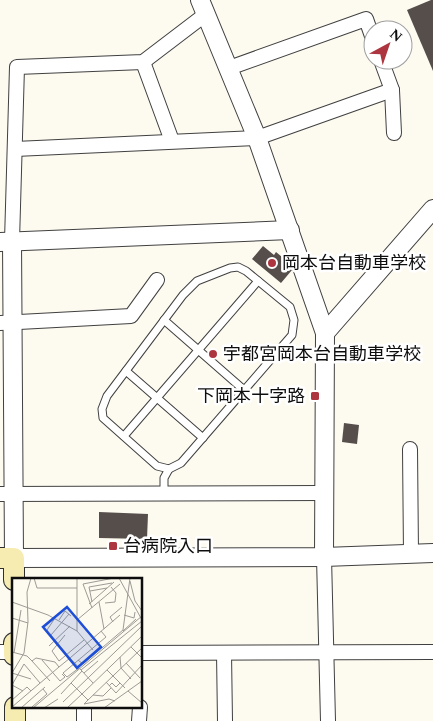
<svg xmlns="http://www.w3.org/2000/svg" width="433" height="721" font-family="Spectral,'Noto Sans JP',serif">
	<rect width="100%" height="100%" fill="#fdfaf0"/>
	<!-- building -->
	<g fill="#554e4b">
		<polygon points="431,0 433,0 433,71 407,10"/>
		<polygon points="263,246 274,255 276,252 288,262 286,265 292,270 281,283 252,259"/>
		<polygon points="344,423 359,425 357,444 342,442"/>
		<polygon points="99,512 148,514 147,539 99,538"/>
	</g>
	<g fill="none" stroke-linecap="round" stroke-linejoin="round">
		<!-- service casing -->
		<g stroke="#404040" stroke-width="9">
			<g id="service">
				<polygon points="238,267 246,271 290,307 294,320 292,335 181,463 169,469 157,466 103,418 102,409 107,396 183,295 197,281 230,268"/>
				<polyline points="164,320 244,390"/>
				<polyline points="126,371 203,438"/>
				<polyline points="124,436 258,281"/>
				<polyline points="164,493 164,478 169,469"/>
			</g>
		</g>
		<!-- minor casing -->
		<g stroke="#404040" stroke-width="16">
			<g id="minor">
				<polyline points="381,60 392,90 394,133"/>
				<polyline points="143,62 172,141"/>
				<polyline points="229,68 366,19 373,39"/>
				<polyline points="15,149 257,138 392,90"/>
				<polyline points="12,241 17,67 143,62 206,14"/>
				<polyline points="0,323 131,316 157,280"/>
				<polyline points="410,449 411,553"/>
				<polyline points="0,494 323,493"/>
				<polyline points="324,557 328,721"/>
				<polyline points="0,652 14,652"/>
				<polyline points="141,653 433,652"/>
				<polyline points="224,653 225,721"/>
				<polyline points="84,707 84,721"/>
				<polyline points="139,721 140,707"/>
			</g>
		</g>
		<!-- tertiary casing -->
		<g stroke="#404040" stroke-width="20">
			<g id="tertiary">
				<polyline points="200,0 257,138 325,333"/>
				<polyline points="12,241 14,558 324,557 433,553"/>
				<polyline points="0,242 290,230"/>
				<polyline points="324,557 325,333 433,209"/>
			</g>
		</g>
		<!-- secondary casing -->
		<g stroke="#2f2f2f" stroke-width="22">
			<g id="secondary">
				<polyline points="0,558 14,558 14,580"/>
				<polyline points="14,643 14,655"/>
				<polyline points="15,707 15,721"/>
			</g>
		</g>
		<!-- service -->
		<use href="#service" stroke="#fff" stroke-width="7"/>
		<!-- minor -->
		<use href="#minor" stroke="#fff" stroke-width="14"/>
		<!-- tertiary -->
		<use href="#tertiary" stroke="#fff" stroke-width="18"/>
		<!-- secondary -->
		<use href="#secondary" stroke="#f6ecb2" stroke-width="20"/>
	</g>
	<!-- markers -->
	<g fill="#ad353f" stroke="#fff" stroke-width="2">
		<circle cx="272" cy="263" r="5"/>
		<circle cx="213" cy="354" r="5"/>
		<rect x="310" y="391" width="10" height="10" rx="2.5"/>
		<rect x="108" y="541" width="10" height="10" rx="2.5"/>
	</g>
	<g text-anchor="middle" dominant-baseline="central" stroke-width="5" stroke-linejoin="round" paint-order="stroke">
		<!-- poi labels -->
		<g font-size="18" fill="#0d0d0d" stroke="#fff" text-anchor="start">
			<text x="282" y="263">岡本台自動車学校</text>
			<text x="223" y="354">宇都宮岡本台自動車学校</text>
			<text x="305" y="396" text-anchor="end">下岡本十字路</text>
			<text x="123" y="546">台病院入口</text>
		</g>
	</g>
	<!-- overview -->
	<g transform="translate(12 578)">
		<rect width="130" height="130" fill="#fdfaf0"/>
		<path fill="none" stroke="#9d9b95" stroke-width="1" d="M22,0L25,10H65M65,0V53L81,72M107,0L130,42M118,3L123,23L130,33M77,9L100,5M77,9L80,24M78,13L95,10M0,24L36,37L65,53M87,24L92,51M93,25L103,24L104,15L99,9M77,26L102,4M80,30L71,6L102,0M112,37L122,40L123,34M0,40L16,45M43,40L35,52L58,80L108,37M47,42L53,33L59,38M65,42L108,6M101,44L98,39L110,29M111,53L124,41M39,57L57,36M53,57L40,73L47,83L72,62M37,68L58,48M119,69L130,80M0,74L15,78L20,83L24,80L43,84L47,89L58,80L81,105M2,75L9,32M108,79L109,90L119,101M30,82L48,103L53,99L50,96M66,82L71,86L111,52L118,0M20,83L38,103M114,85L128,100M67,90L55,99L51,95L94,59L89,53M69,92L130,43M95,92L113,110M0,95L12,75L16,44L15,14L19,0M0,95L19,101M72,95L86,83M94,104L104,115L130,87M97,108L100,105L104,109L108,105M11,113L0,107L12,86L28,105M116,113L130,125M49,116L70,93M81,117L91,118L99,110M0,122L15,109L19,113M76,122L130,70M51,124L130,48M72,126L76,122L70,116L130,58M72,126L97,121L103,123M0,129L47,89M20,129L35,116L31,111M9,130L33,109M21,130L130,38M32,130L46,121M55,130L70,116L59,105M92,130L130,103"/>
		<path fill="#1d4ed8" fill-opacity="0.15" stroke="#1d4ed8" stroke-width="2.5" d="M55,29L89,69L65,90L31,49Z"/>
		<rect width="130" height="130" fill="none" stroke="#0d0d0d" stroke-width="2.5"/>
	</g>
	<!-- north arrow -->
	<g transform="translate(388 45) rotate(40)"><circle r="24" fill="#ffffff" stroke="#9e9e9e"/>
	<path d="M0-4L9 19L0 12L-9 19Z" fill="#ad353f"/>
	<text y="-8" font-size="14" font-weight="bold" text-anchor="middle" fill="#0d0d0d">N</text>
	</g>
</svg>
